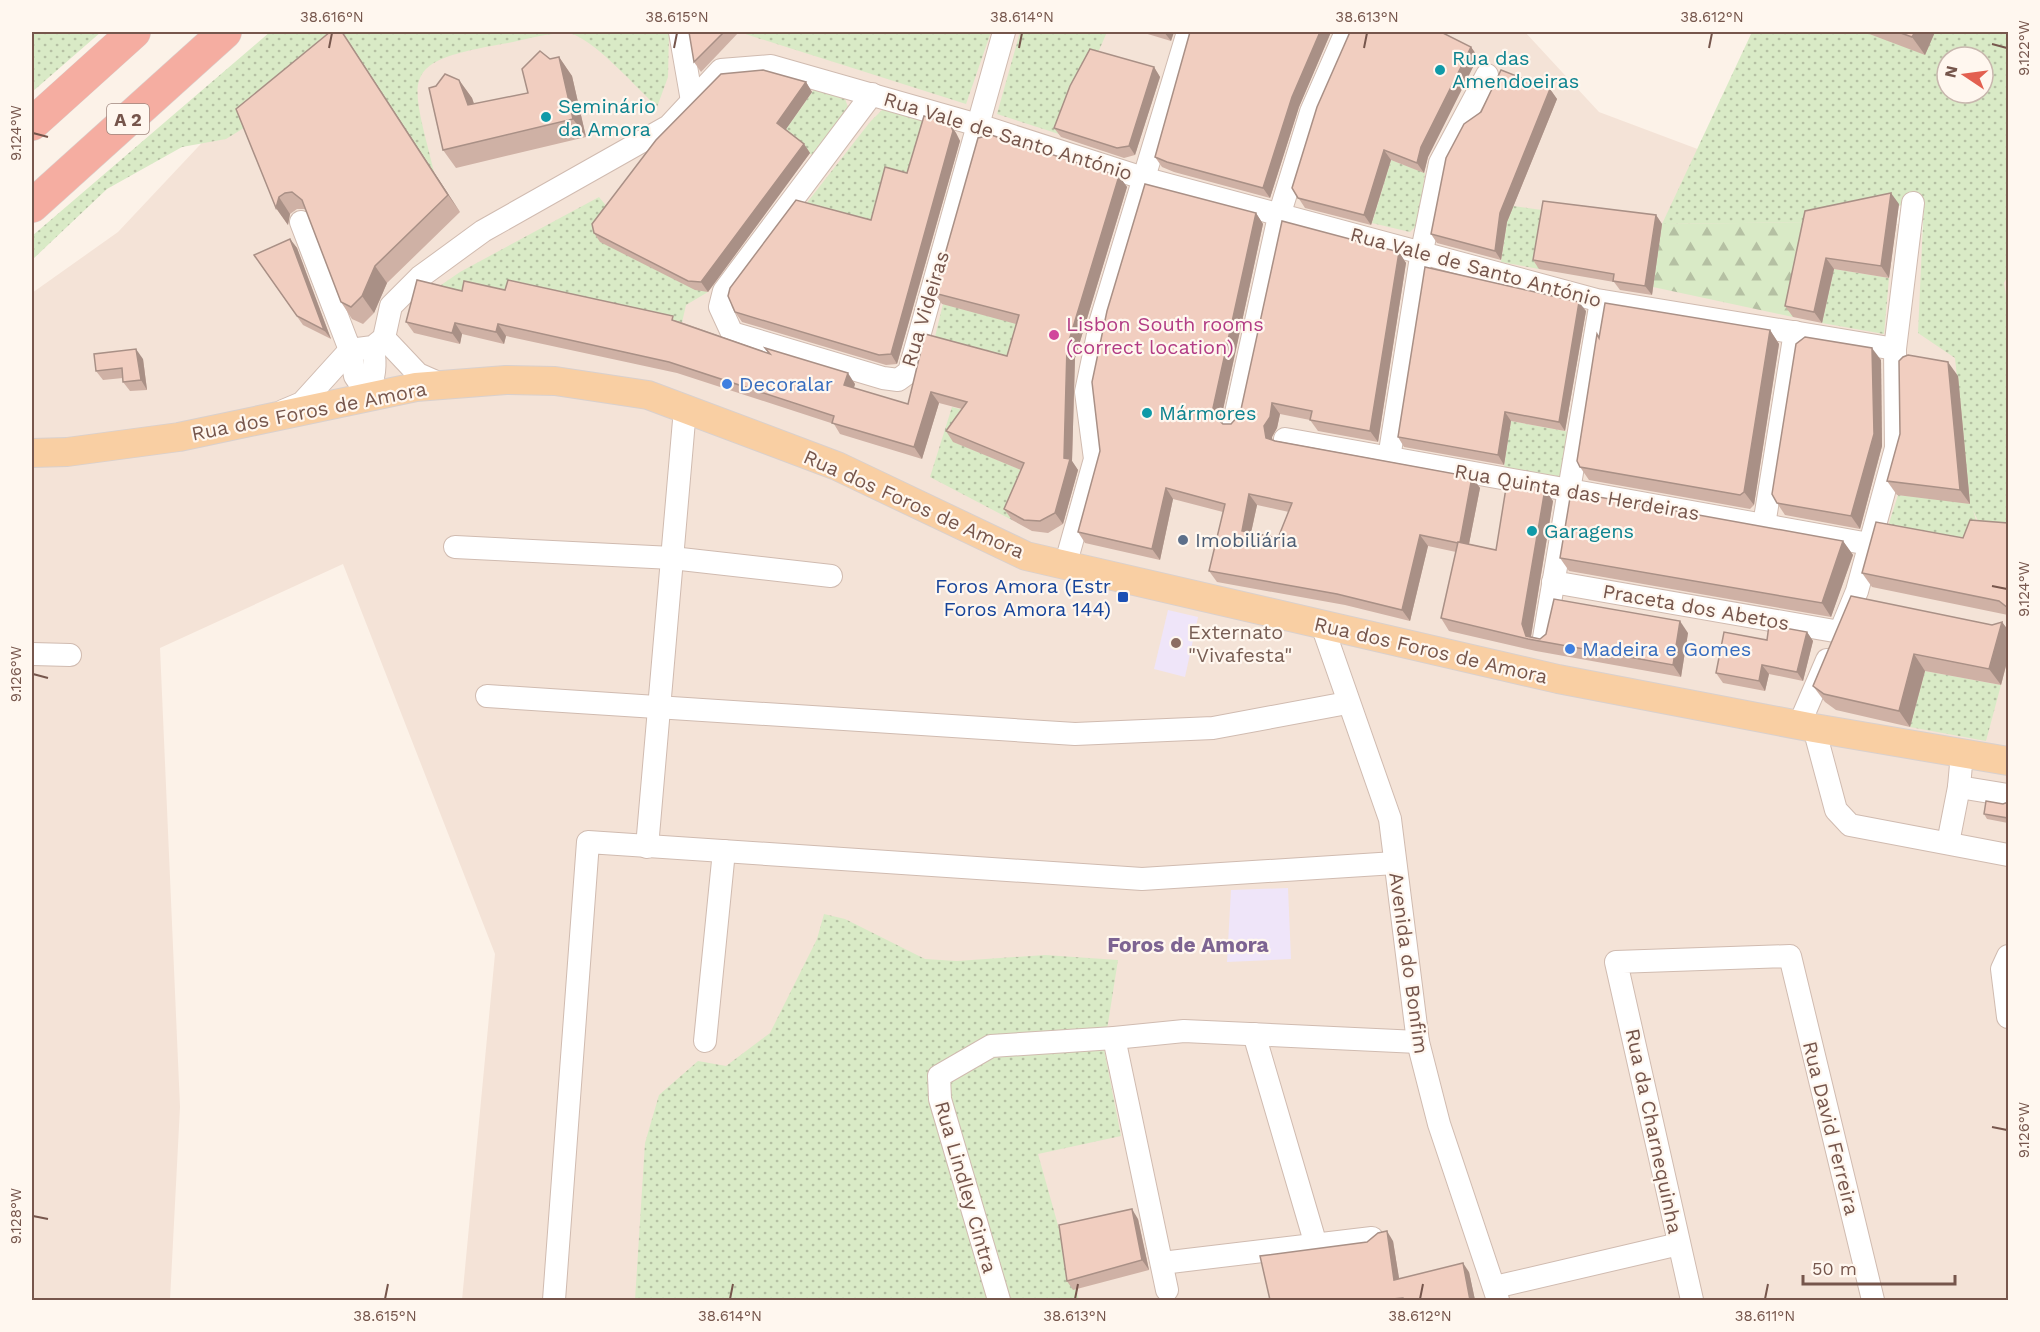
<svg xmlns="http://www.w3.org/2000/svg" width="2040" height="1332" font-family="'Work Sans',sans-serif">
	<defs>
		<pattern id="grass-dots" width="8" height="8" patternUnits="userSpaceOnUse" patternTransform="scale(1.5)"><rect width="8" height="8" fill="#d9eac6"/><path d="M2 2h.1M6 6h.1" fill="none" stroke="#b5c0a3" stroke-width="1.8" stroke-linecap="round"/></pattern>
		<pattern id="forest-firs" width="22" height="20" patternUnits="userSpaceOnUse" patternTransform="scale(1.5)"><rect width="22" height="20" fill="#d9eac6"/><path d="M5 1l3.5 6h-7zM16 11l3.5 6h-7z" fill="#b5c0a3"/></pattern>
	</defs>
	<rect width="100%" height="100%" fill="#fcf2e8"/>
	<!-- residential -->
	<polygon fill="#f4e3d7" points="306,32 1525,32 1599,112 1991,259 2008,226 2008,1300 462,1300 495,954 343,564 160,648 180,1107 170,1300 32,1300 32,293 118,232"/>
	<!-- education -->
	<g fill="#efe5f9">
		<polygon points="1168,610 1198,617 1185,677 1154,669"/>
		<polygon points="1288,888 1291,959 1227,962 1231,890"/>
	</g>
	<!-- grass -->
	<g fill="url(#grass-dots)" fill-rule="evenodd">
		<polygon points="32,32 101,32 32,92"/>
		<path d="M270,32H669L668,77L657,107C636,87 600,46 575,35C561,29 523,40 508,43C397,62 410,73 434,172L247,126L226,139L182,147L107,189L32,260V236Z"/>
		<polygon points="739,32 991,32 966,104"/>
		<polygon points="1020,32 1107,32 1062,135 997,114"/>
		<path d="M1752,32H2008V275L2004,283L2008,308V536L1984,534L1973,510L1980,534L1973,552L1885,536L1898,495L1970,503L1955,358L1918,333L1924,201L1813,222L1662,224ZM1947,57H1983V93H1947Z"/>
		<polygon points="815,88 844,96 849,110 814,157 784,132"/>
		<polygon points="883,109 932,120 914,182 877,229 802,209 870,122"/>
		<polygon points="1391,160 1425,173 1418,224 1410,232 1372,223"/>
		<polygon points="599,197 613,214 708,292 686,305 681,327 431,292 460,272"/>
		<polygon points="1513,206 1549,211 1539,269 1501,262 1507,222"/>
		<polygon points="1834,269 1889,278 1884,334 1822,323"/>
		<polygon points="943,304 1027,326 1014,367 933,345"/>
		<polygon points="952,407 975,413 954,442 1031,474 1012,520 930,477"/>
		<polygon points="1511,421 1570,432 1563,477 1504,467"/>
		<polygon points="1925,671 2001,685 1986,741 1910,727"/>
		<polygon points="824,914 845,919 925,959 957,961 1045,955 1118,960 1104,1049 1121,1136 1038,1154 1079,1300 635,1300 645,1143 659,1095 698,1061 726,1066 770,1033 817,939"/>
	</g>
	<!-- forest -->
	<polygon fill="url(#forest-firs)" points="1813,222 1793,317 1653,287 1662,224"/>
	<g fill="none" stroke-linecap="round" stroke-linejoin="round">
		<!-- minor casing -->
		<g stroke="#d0bbb0" stroke-width="24">
			<g id="minor">
				<polyline points="680,32 692,101"/>
				<polyline points="872,94 724,291 720,307 732,333 883,378 898,380 909,372 1004,32"/>
				<polyline points="301,222 350,350 373,347 384,338 391,306 420,277 483,231 669,126 721,70 771,66 978,125 1143,178 1597,300 1895,349"/>
				<polyline points="384,338 418,374 443,385"/>
				<polyline points="350,350 355,376 367,394 375,395"/>
				<path d="M356,399L364,393L367,394C375,377 376,365 373,347"/>
				<polyline points="283,411 302,403 350,350"/>
				<polyline points="1234,422 1279,216 1311,112 1346,32"/>
				<polyline points="1285,439 1869,544"/>
				<polyline points="1389,458 1422,251 1440,163 1487,75"/>
				<polyline points="1764,525 1795,332"/>
				<polyline points="455,547 672,558 831,576"/>
				<polyline points="1065,566 1095,459 1086,392 1101,320 1188,32"/>
				<polyline points="1553,582 1840,632"/>
				<polyline points="1322,625 1390,819 1418,1042 1439,1124 1498,1300"/>
				<polyline points="1843,625 1857,591 1896,448 1895,349 1913,203"/>
				<polyline points="1544,638 1601,301"/>
				<polyline points="32,654 70,655"/>
				<polyline points="487,696 1075,734 1213,728 1347,703"/>
				<polyline points="1799,725 1827,660"/>
				<polyline points="1814,728 1836,810 1850,825 2008,855"/>
				<polyline points="1962,753 1959,787 2008,795"/>
				<polyline points="1948,843 1959,787"/>
				<polyline points="647,847 685,409"/>
				<polyline points="2008,956 2002,969 2008,1017"/>
				<polyline points="1254,1034 1316,1245"/>
				<polyline points="1114,1038 1167,1290"/>
				<polyline points="705,1041 724,851"/>
				<polyline points="1162,1263 1372,1238"/>
				<polyline points="1495,1287 1679,1244"/>
				<polyline points="554,1300 588,842 1142,879 1395,863"/>
				<polyline points="999,1300 940,1099 939,1076 991,1046 1114,1038 1184,1031 1418,1042"/>
				<polyline points="1692,1300 1616,962 1790,956 1873,1300"/>
			</g>
		</g>
		<!-- major casing -->
		<g stroke="#d9d0cd" stroke-width="30">
			<polyline id="major" points="32,453 67,452 179,437 416,387 506,380 555,381 648,395 837,466 1026,556 1558,679 1814,728 2008,761"/>
		</g>
		<!-- highway casing -->
		<g stroke="#d9d0cd" stroke-width="34">
			<g id="highway">
				<polyline points="32,124 134,32"/>
				<polyline points="32,206 225,32"/>
			</g>
		</g>
		<!-- minor -->
		<use href="#minor" stroke="#fff" stroke-width="22"/>
		<!-- major -->
		<use href="#major" stroke="#f9cfa3" stroke-width="28"/>
		<!-- highway -->
		<use href="#highway" stroke="#f5ada1" stroke-width="33"/>
	</g>
	<!-- wall -->
	<g fill="#cfb1a5" fill-rule="evenodd">
		<polygon points="342,32 460,212 387,283 374,313 363,324 352,319 341,302 306,210 304,209 297,209 290,214 288,225 276,208 236,109"/>
		<polygon points="689,32 739,32 701,72 694,62"/>
		<polygon points="1141,32 1174,32 1171,41"/>
		<polygon points="1190,32 1331,32 1299,107 1270,198 1174,172 1162,167 1155,157"/>
		<polygon points="1864,32 1935,32 1925,55"/>
		<polygon points="1471,47 1478,57 1428,157 1424,173 1391,160 1371,225 1305,208 1292,188"/>
		<polygon points="559,57 572,76 586,137 456,168 443,150 459,80 472,98 474,104 528,93 550,59"/>
		<polygon points="1154,67 1160,77 1135,155 1124,158 1061,137 1054,128"/>
		<polygon points="806,82 812,92 786,129 804,144 810,153 708,292 695,290 600,242 594,233"/>
		<polygon points="1550,89 1557,99 1507,222 1501,260 1437,243 1431,234"/>
		<polygon points="950,124 956,133 960,141 897,364 886,365 742,322 735,312 871,220 907,173"/>
		<polygon points="1119,176 1127,187 1075,358 1072,461 1078,470 1063,524 1048,533 1032,531 1012,520 1004,509 1021,470 953,442 946,431 962,409 939,403 922,459 840,434 834,424 677,373 506,336 504,344 462,334 460,344 414,333 406,322 462,291 505,290 678,321 768,353 765,348 855,384 854,388 908,404 1007,356 1016,324 942,304 934,293"/>
		<polygon points="1899,204 1889,278 1834,269 1822,323 1793,317 1785,306 1805,211"/>
		<path d="M1256,213L1263,224L1221,419V422L1223,424H1231L1399,252L1406,263L1378,442L1318,431L1310,420L1280,414L1277,428L1272,437V440L1472,477L1480,488L1469,544L1496,550L1553,501L1531,637L1540,639L1688,633L1681,677L1536,651L1449,631L1441,618L1456,552L1428,546L1410,621L1345,605L1217,582L1209,571L1223,512L1173,499L1160,560L1085,543L1078,532ZM1257,505L1289,512L1278,538L1251,533Z"/>
		<polygon points="1656,215 1662,224 1652,295 1620,290 1614,282 1539,269 1533,260"/>
		<polygon points="290,239 297,248 331,339 303,325 254,255"/>
		<polygon points="1586,311 1565,431 1511,421 1504,465 1404,447 1398,437"/>
		<polygon points="1770,330 1779,344 1754,505 1750,509 1589,480 1580,467 1599,337"/>
		<polygon points="143,359 147,390 130,391 123,382 123,378 103,380 96,371"/>
		<polygon points="1881,360 1882,446 1860,529 1785,515 1777,503"/>
		<polygon points="1958,376 1970,504 1897,495 1887,481"/>
		<polygon points="2008,523 2008,615 1872,587 1862,573"/>
		<polygon points="1843,541 1853,555 1831,617 1569,571 1560,558"/>
		<polygon points="2002,622 2008,630 2008,658 2001,685 1925,671 1910,727 1836,710 1825,702 1813,686 1992,625"/>
		<polygon points="1807,632 1813,641 1803,681 1769,674 1765,691 1723,683 1716,673 1767,640"/>
		<polygon points="2008,802 2008,823 1987,819 1984,814"/>
		<polygon points="1138,1219 1149,1270 1073,1290 1067,1281"/>
		<polygon points="1393,1241 1399,1279 1469,1272 1475,1300 1270,1300"/>
	</g>
	<!-- shaded-wall -->
	<g fill="#a99086">
		<polygon points="342,32 349,42 460,212 448,195"/>
		<polygon points="1164,32 1174,32 1171,41"/>
		<polygon points="1320,32 1331,32 1299,107 1270,198 1263,188 1292,97"/>
		<polygon points="1915,32 1935,32 1925,55 1912,37"/>
		<polygon points="1471,47 1478,57 1428,157 1424,173 1417,163 1421,147"/>
		<polygon points="559,57 572,76 586,137 573,119"/>
		<polygon points="1154,67 1160,77 1135,155 1129,146"/>
		<polygon points="459,80 472,98 481,124 468,105"/>
		<polygon points="806,82 812,92 784,132 777,123"/>
		<polygon points="1550,89 1557,99 1507,222 1501,260 1495,251 1500,213"/>
		<polygon points="950,124 956,133 960,141 897,364 891,354"/>
		<polygon points="804,144 810,153 708,292 701,282"/>
		<polygon points="1384,150 1391,160 1371,225 1364,215"/>
		<polygon points="1119,176 1127,187 1075,358 1072,461 1078,470 1063,524 1055,513 1067,347"/>
		<polygon points="1891,193 1899,204 1889,278 1881,266"/>
		<polygon points="279,197 290,214 288,225 276,208"/>
		<polygon points="1256,213 1263,224 1221,419 1221,427 1214,416 1213,408"/>
		<polygon points="1656,215 1662,224 1652,295 1645,286"/>
		<polygon points="290,239 297,248 331,339 324,330"/>
		<polygon points="1399,252 1406,263 1378,442 1370,431"/>
		<polygon points="1826,258 1834,269 1822,323 1814,312"/>
		<polygon points="375,266 387,283 374,313 362,296"/>
		<polygon points="1579,302 1586,311 1565,431 1559,422"/>
		<polygon points="455,323 462,334 460,344 452,333"/>
		<polygon points="498,324 506,336 504,344 496,332"/>
		<polygon points="1770,330 1779,344 1754,505 1744,492"/>
		<polygon points="1872,348 1881,360 1882,446 1860,529 1851,516"/>
		<polygon points="136,349 143,359 147,390 141,380"/>
		<polygon points="1948,362 1958,376 1970,504 1960,490"/>
		<polygon points="848,373 855,384 851,397 844,385"/>
		<polygon points="931,392 939,403 922,459 914,447"/>
		<polygon points="1272,403 1280,414 1277,428 1272,437 1274,449 1266,438 1264,426"/>
		<polygon points="1505,412 1511,421 1504,465 1498,455"/>
		<polygon points="1472,477 1480,488 1467,554 1459,543"/>
		<polygon points="1166,488 1173,499 1160,560 1152,549"/>
		<polygon points="1545,489 1553,501 1531,636 1532,639 1526,636 1522,624"/>
		<polygon points="1249,494 1257,505 1249,542 1242,531"/>
		<polygon points="1420,535 1428,546 1410,621 1402,610"/>
		<polygon points="1843,541 1853,555 1831,617 1822,603"/>
		<polygon points="1680,621 1688,633 1681,677 1673,665"/>
		<polygon points="2002,622 2008,630 2008,658 2001,685 1989,669"/>
		<polygon points="1807,632 1813,641 1803,681 1797,672"/>
		<polygon points="1914,654 1925,671 1910,727 1899,711"/>
		<polygon points="1762,665 1769,674 1765,691 1759,681"/>
		<polygon points="1132,1209 1138,1219 1149,1270 1142,1260"/>
		<polygon points="1387,1231 1393,1241 1401,1290 1394,1280"/>
		<polygon points="1463,1263 1469,1272 1475,1300 1470,1300"/>
	</g>
	<!-- building -->
	<g fill="#f1cec0" stroke="#a99086" stroke-width="1.5" fill-rule="evenodd">
		<polygon points="330,32 342,32 448,195 375,266 362,296 351,307 341,302 302,200 292,192 285,193 279,197 276,208 236,109"/>
		<polygon points="689,32 724,32 694,62"/>
		<polygon points="1190,32 1320,32 1292,97 1263,188 1167,162 1155,157"/>
		<polygon points="1350,32 1441,32 1471,47 1421,147 1417,163 1384,150 1364,215 1298,198 1292,188 1317,107"/>
		<polygon points="1898,32 1915,32 1912,37"/>
		<polygon points="1090,49 1154,67 1129,146 1117,148 1054,128 1070,86"/>
		<polygon points="540,51 550,59 559,57 573,119 443,150 429,88 436,86 445,74 459,80 468,105 528,93 522,69"/>
		<polygon points="763,70 806,82 777,123 804,144 701,282 688,281 594,233 592,224 656,140 721,74"/>
		<polygon points="1501,70 1550,89 1500,213 1495,251 1431,234 1446,158 1464,124 1481,112"/>
		<polygon points="924,116 950,124 953,131 891,354 879,355 735,312 728,296 730,288 796,200 871,220 885,167 907,173"/>
		<polygon points="991,135 1119,176 1067,347 1064,458 1070,459 1055,513 1040,521 1024,520 1004,509 1024,463 946,431 967,402 931,392 914,447 832,423 834,416 669,362 498,324 496,332 455,323 452,333 406,322 417,280 462,291 464,281 505,290 508,280 673,316 672,320 770,354 765,348 848,373 844,385 908,404 925,334 1007,356 1019,315 934,293 978,138"/>
		<path d="M1145,184L1256,213L1213,408L1214,416L1223,424H1231L1240,414L1282,221L1399,252L1370,431L1310,420L1312,411L1272,403L1270,417L1264,426L1266,438L1275,441L1472,477L1460,542L1458,543L1420,535L1402,610L1337,594L1209,571L1225,504L1166,488L1152,549L1078,532L1100,451L1092,382L1107,311ZM1249,494L1292,503L1278,538L1242,531Z"/>
		<polygon points="1891,193 1881,266 1826,258 1814,312 1785,306 1805,211"/>
		<polygon points="1543,201 1656,215 1645,286 1613,281 1614,274 1533,260"/>
		<polygon points="290,239 324,330 297,316 254,255"/>
		<polygon points="1425,267 1579,302 1559,422 1505,412 1498,455 1398,437"/>
		<polygon points="1605,303 1770,330 1744,492 1740,495 1580,467 1577,461 1597,334 1599,338"/>
		<polygon points="1805,337 1872,348 1874,434 1851,516 1777,503 1772,494 1796,344"/>
		<polygon points="136,349 141,380 123,382 122,368 96,371 94,354"/>
		<polygon points="1908,355 1948,362 1960,490 1887,481 1900,434 1899,361 1903,357"/>
		<polygon points="1507,482 1545,489 1522,624 1526,636 1540,639 1546,634 1554,599 1680,621 1673,665 1528,639 1441,618 1458,542 1496,550"/>
		<polygon points="1571,492 1843,541 1822,603 1560,558"/>
		<polygon points="1970,520 2008,523 2008,608 1999,601 1862,573 1876,522 1963,538"/>
		<polygon points="1851,596 1992,625 2002,622 1989,669 1914,654 1899,711 1824,694 1813,686"/>
		<polygon points="1769,625 1807,632 1797,672 1762,665 1759,681 1716,673 1724,632 1767,640"/>
		<polygon points="1986,801 2003,804 2008,802 2008,818 1984,814"/>
		<polygon points="1132,1209 1142,1260 1067,1281 1059,1225"/>
		<polygon points="1387,1231 1394,1280 1463,1263 1470,1300 1404,1300 1403,1298 1381,1300 1270,1300 1260,1256 1367,1242 1378,1233"/>
	</g>
	<!-- ticks -->
	<path fill="none" stroke="#76564c" stroke-width="2" d="M1992,44L2007,48M329,48L332,33M674,48L677,33M1019,48L1022,33M1364,48L1367,33M1709,48L1712,33M33,133L48,137M1992,586L2007,589M33,674L48,678M1992,1127L2007,1130M33,1216L48,1219M385,1299L388,1284M730,1299L733,1284M1075,1299L1078,1284M1420,1299L1423,1284M1765,1299L1768,1284"/>
	<!-- markers -->
	<g fill="#0f9aa8" stroke="#fff7ef" stroke-width="2">
		<circle cx="1440" cy="70" r="6"/>
		<circle cx="546" cy="117" r="6"/>
		<circle cx="1147" cy="413" r="6"/>
		<circle cx="1532" cy="531" r="6"/>
	</g>
	<circle fill="#d1479c" stroke="#fff7ef" stroke-width="2" cx="1054" cy="335" r="6"/>
	<g fill="#3f7fe0" stroke="#fff7ef" stroke-width="2">
		<circle cx="727" cy="384" r="6"/>
		<circle cx="1570" cy="649" r="6"/>
	</g>
	<circle fill="#5c6f8a" stroke="#fff7ef" stroke-width="2" cx="1183" cy="540" r="6"/>
	<rect fill="#1a4fb4" stroke="#fff7ef" stroke-width="2" x="1117" y="591" width="12" height="12" rx="3"/>
	<circle fill="#8d6e63" stroke="#fff7ef" stroke-width="2" cx="1176" cy="643" r="6"/>
	<g text-anchor="middle" dominant-baseline="central" stroke-width="4.5" stroke-linejoin="round" paint-order="stroke">
		<!-- shield labels -->
		<rect fill="#fff7ef" stroke="#9f867d" stroke-width="1.5" x="107" y="104" width="42" height="30" rx="4.5"/>
		<g font-size="18" font-weight="bold" fill="#76564c">
			<text x="128" y="119">A 2</text>
		</g>
		<!-- culture labels -->
		<g font-size="20" fill="#0d838f" stroke="#fff7ef" text-anchor="start">
			<text x="1452" y="58">Rua das<tspan x="1452" dy="23">Amendoeiras</tspan></text>
			<text x="558" y="106">Seminário<tspan x="558" dy="23">da Amora</tspan></text>
			<text x="1159" y="413">Mármores</text>
			<text x="1544" y="531">Garagens</text>
		</g>
		<!-- street labels -->
		<g font-size="20" fill="#76564c" stroke="#fff7ef">
			<text transform="translate(1008 136) rotate(17)">Rua Vale de Santo António</text>
			<text transform="translate(1476 267) rotate(15)">Rua Vale de Santo António</text>
			<text transform="translate(925 309) rotate(-73)">Rua Videiras</text>
			<text transform="translate(309 411) rotate(-11)">Rua dos Foros de Amora</text>
			<text transform="translate(1577 492) rotate(10)">Rua Quinta das Herdeiras</text>
			<text transform="translate(914 504) rotate(24)">Rua dos Foros de Amora</text>
			<text transform="translate(1696 607) rotate(10)">Praceta dos Abetos</text>
			<text transform="translate(1431 650) rotate(13)">Rua dos Foros de Amora</text>
			<text transform="translate(1409 963) rotate(82)">Avenida do Bonfim</text>
			<text transform="translate(1831 1128) rotate(76)">Rua David Ferreira</text>
			<text transform="translate(1654 1131) rotate(78)">Rua da Charnequinha</text>
			<text transform="translate(966 1187) rotate(74)">Rua Lindley Cintra</text>
		</g>
		<!-- hotel labels -->
		<g font-size="20" fill="#b23c85" stroke="#fff7ef" text-anchor="start">
			<text x="1066" y="324">Lisbon South rooms<tspan x="1066" dy="23">(correct location)</tspan></text>
		</g>
		<!-- shop labels -->
		<g font-size="20" fill="#366cbe" stroke="#fff7ef" text-anchor="start">
			<text x="739" y="384">Decoralar</text>
			<text x="1582" y="649">Madeira e Gomes</text>
		</g>
		<!-- service labels -->
		<g font-size="20" fill="#4e5e75" stroke="#fff7ef" text-anchor="start">
			<text x="1195" y="540">Imobiliária</text>
		</g>
		<!-- transit labels -->
		<g font-size="20" fill="#164399" stroke="#fff7ef" text-anchor="end">
			<text x="1111" y="586">Foros Amora (Estr<tspan x="1111" dy="23">Foros Amora 144)</tspan></text>
		</g>
		<!-- education labels -->
		<g font-size="20" fill="#785e54" stroke="#fff7ef" text-anchor="start">
			<text x="1188" y="632">Externato<tspan x="1188" dy="23">"Vivafesta"</tspan></text>
		</g>
		<!-- neighbourhood labels -->
		<g font-size="21" font-weight="bold" fill="#7d6492" stroke="#fff7ef">
			<text x="1188" y="944">Foros de Amora</text>
		</g>
	</g>
	<!-- border -->
	<rect width="2040" height="1332" fill="none" stroke="#fff7ef" stroke-width="66"/>
	<!-- north arrow -->
	<g transform="translate(1965 75) rotate(283)"><circle r="28" fill="#fff7ef" stroke="#c8b7ae" stroke-width="1.5"/>
	<path d="M0-4.5L10 22L0 15L-10 22Z" fill="#e36050"/>
	<text y="-9" font-size="16" font-weight="bold" text-anchor="middle" fill="#76564c">N</text>
	</g>
	<!-- scale -->
	<path d="M1803 1275v9h152v-9" fill="none" stroke="#76564c" stroke-width="3"/>
	<text x="1812" y="1275" font-size="18" fill="#76564c" stroke="#fff7ef" stroke-width="4.5" paint-order="stroke">50 m</text>
	<rect x="33" y="33" width="1974" height="1266" fill="none" stroke="#76564c" stroke-width="2"/>
	<g font-size="15" text-anchor="middle" fill="#76564c">
		<text x="332" y="22">38.616°N</text>
		<text x="677" y="22">38.615°N</text>
		<text x="1022" y="22">38.614°N</text>
		<text x="1367" y="22">38.613°N</text>
		<text x="1712" y="22">38.612°N</text>
		<text transform="translate(2024 48) rotate(-90)" y="5">9.122°W</text>
		<text transform="translate(16 133) rotate(-90)" y="5">9.124°W</text>
		<text transform="translate(2024 589) rotate(-90)" y="5">9.124°W</text>
		<text transform="translate(16 674) rotate(-90)" y="5">9.126°W</text>
		<text transform="translate(2024 1130) rotate(-90)" y="5">9.126°W</text>
		<text transform="translate(16 1216) rotate(-90)" y="5">9.128°W</text>
		<text x="385" y="1321">38.615°N</text>
		<text x="730" y="1321">38.614°N</text>
		<text x="1075" y="1321">38.613°N</text>
		<text x="1420" y="1321">38.612°N</text>
		<text x="1765" y="1321">38.611°N</text>
	</g>
</svg>
